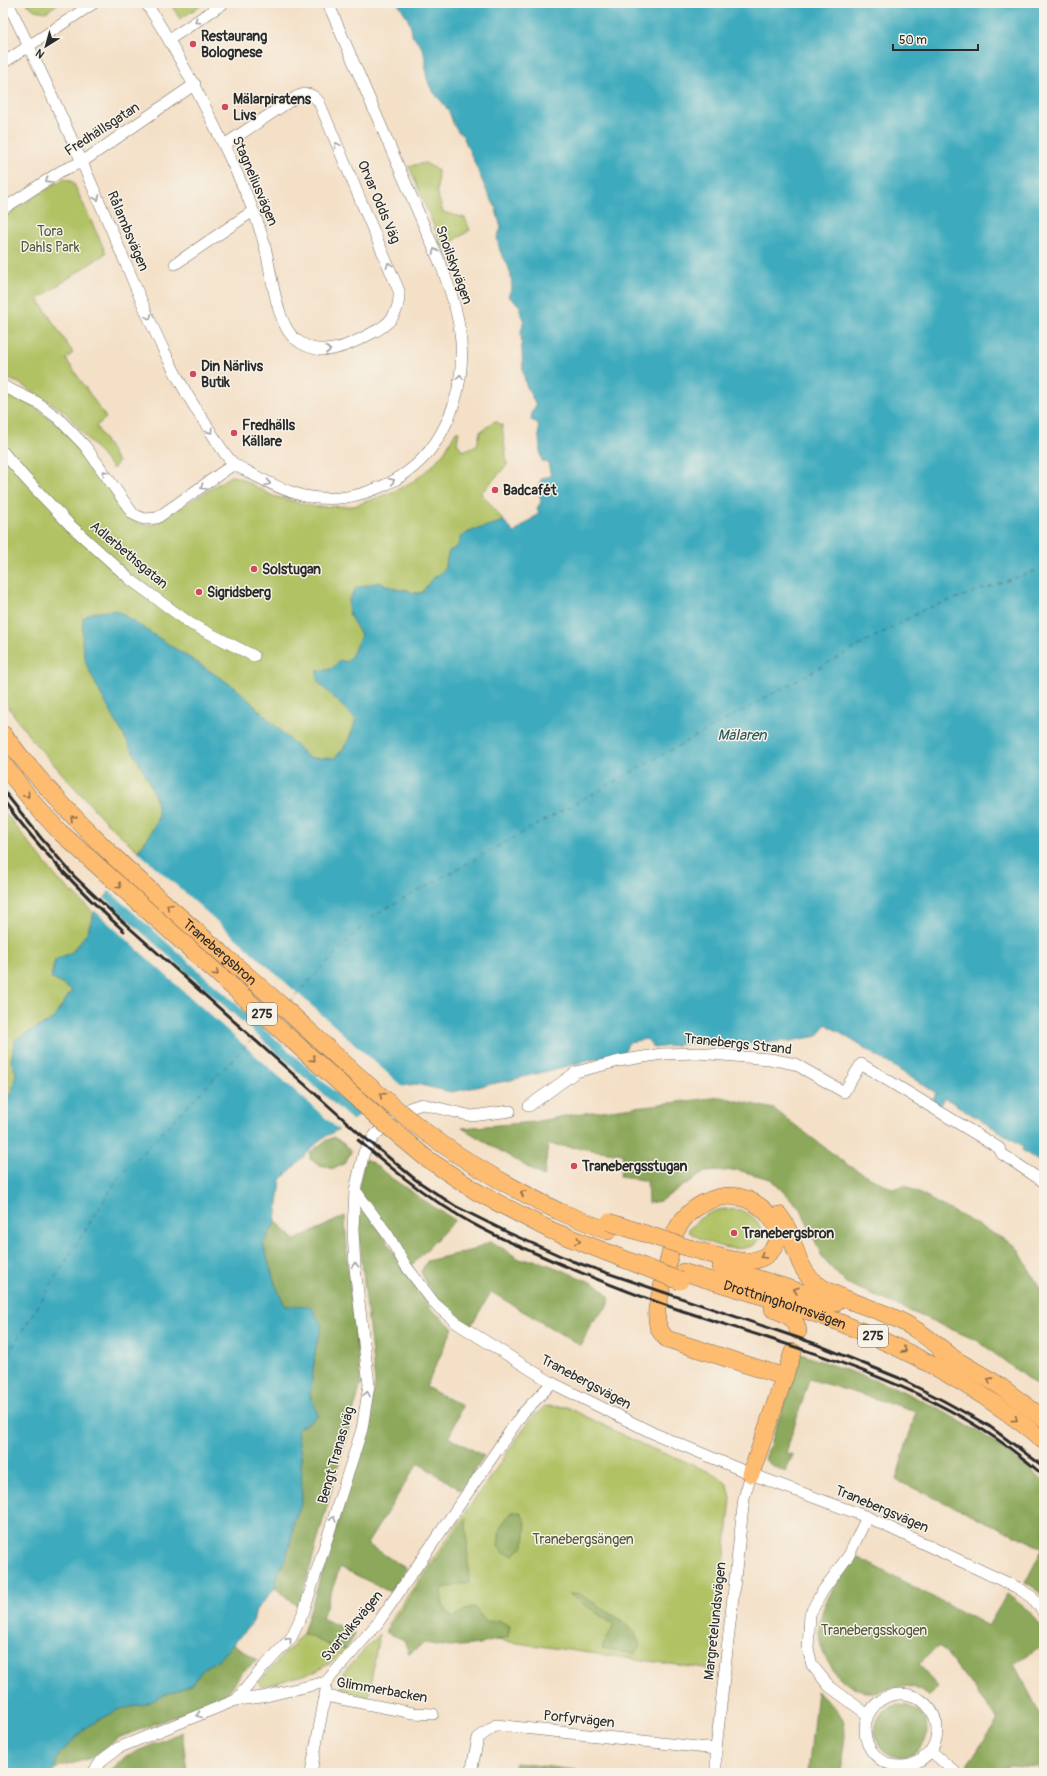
<svg xmlns="http://www.w3.org/2000/svg" width="1047" height="1776" font-family="Pangolin,sans-serif">
	<rect width="100%" height="100%" fill="#f7f3e8"/>
	<filter id="ink" filterUnits="userSpaceOnUse"><feTurbulence type="fractalNoise" baseFrequency=".025" numOctaves="2"/><feDisplacementMap in="SourceGraphic" scale="8" xChannelSelector="R" yChannelSelector="G"/><feConvolveMatrix kernelMatrix="1 2 1 2 8 2 1 2 1" color-interpolation-filters="sRGB"/></filter>
	<filter id="wash" filterUnits="userSpaceOnUse"><feTurbulence type="fractalNoise" baseFrequency=".012" numOctaves="4" result="noise"/><feDisplacementMap in="SourceGraphic" scale="16" xChannelSelector="R" yChannelSelector="G"/><feGaussianBlur stdDeviation="0.9" result="paint"/><feColorMatrix in="noise" values="0 0 0 0 0 0 0 0 0 0 0 0 0 0 0 0 0 1.4 0 .05"/><feComposite in="paint" operator="in"/></filter>
	<g filter="url(#wash)">
		<rect width="100%" height="100%" fill="#f4e0c7"/>
		<!-- green -->
		<g fill="#b1c265" stroke="#6e7648">
			<polygon points="26,3 59,3 46,12 35,10"/>
			<polygon points="170,3 204,3 180,19"/>
			<polygon points="425,163 438,170 437,192 443,212 465,218 470,230 443,248 409,166"/>
			<polygon points="64,178 73,182 106,253 38,299 73,353 66,359 106,418 96,426 118,462 113,469 65,412 19,383 3,377 3,217"/>
			<path d="M3,391L35,407L64,430L99,471L126,514L134,521L144,525L154,524L231,476L238,477L273,496L315,507L354,506L395,491L415,480L431,467L445,451L456,431L459,432L457,443L463,451L477,445L480,432L495,421L502,425L507,465L481,493L504,521L477,530L468,532L456,548L449,551L444,570L431,580L422,593H413L408,590H399L379,582L356,588L348,600L351,618L361,635L352,655L346,662L340,660L331,669L318,671V682L356,719C351,734 347,748 334,758H309L282,733L100,693C114,716 165,795 157,820C154,831 145,841 138,851L104,820L31,739L7,705L3,690Z"/>
			<polygon points="3,810 57,878 94,913 87,933 72,952 55,960 51,978 72,990 53,1019 15,1040 11,1061 16,1073 12,1091 3,1103"/>
			<path d="M724,1209C729,1210 735,1209 740,1210C754,1215 771,1231 755,1244C738,1256 702,1242 688,1231C696,1219 709,1211 724,1209Z"/>
			<polygon points="545,1406 567,1407 641,1444 717,1475 728,1485 731,1498 713,1670 387,1625 530,1420"/>
			<polygon points="303,1633 333,1647 346,1649 332,1662 317,1671 262,1687 259,1682"/>
			<polygon points="379,1634 368,1699 347,1694 344,1691 342,1686 343,1673"/>
		</g>
		<!-- forest -->
		<g fill="#8ca85a" stroke="#5c6a42">
			<polygon points="721,1097 774,1109 849,1166 893,1189 904,1185 1016,1246 1044,1295 1044,1391 978,1341 846,1283 823,1259 801,1209 770,1179 738,1170 705,1172 660,1201 648,1203 647,1181 620,1176 623,1154 548,1144 544,1177 462,1128 534,1122 575,1114"/>
			<polygon points="334,1137 344,1144 351,1152 345,1163 334,1169 320,1166 310,1159 310,1153 325,1141"/>
			<path d="M365,1159C375,1163 382,1171 390,1177C412,1192 433,1207 455,1220L411,1266L358,1190Z"/>
			<polygon points="359,1204 384,1236 402,1267 430,1308 453,1328 426,1387 462,1406 449,1437 484,1456 461,1490 418,1463 367,1544 407,1569 390,1592 340,1567 322,1618 356,1634 346,1649 333,1647 303,1633 366,1432 375,1383 358,1226"/>
			<polygon points="345,1216 348,1269 361,1384 299,1607 275,1588 279,1570 286,1557 291,1540 294,1521 302,1502 301,1456 297,1430 318,1416 310,1395 316,1346 322,1326 298,1306 285,1306 275,1284 263,1244 276,1221 295,1240"/>
			<path d="M491,1241L521,1260H537L598,1285L610,1297L607,1307L590,1325L581,1346L491,1292L471,1326C449,1313 431,1295 421,1272L427,1261L473,1250Z"/>
			<polygon points="801,1354 894,1387 939,1409 984,1435 1036,1474 1044,1482 1044,1598 1038,1591 1025,1583 1043,1548 896,1480 916,1411 809,1379 786,1453 793,1455 785,1472 768,1463 765,1459"/>
			<polygon points="511,1512 520,1512 526,1522 524,1546 513,1555 504,1553 498,1547 500,1527"/>
			<polygon points="466,1518 469,1582 441,1589 443,1605 452,1618 466,1609 474,1607 486,1622 498,1620 510,1626 508,1637 481,1644 450,1647 424,1643 409,1654 404,1640 385,1632"/>
			<path d="M855,1556L988,1626L1007,1594L1029,1611L1044,1632V1644L1014,1664L1044,1721V1773H1039V1767L1007,1765L1006,1773H977L967,1765L998,1720L940,1645L919,1663L938,1688L928,1696C923,1693 917,1688 912,1687C897,1684 882,1693 866,1692C853,1690 842,1681 834,1671C801,1627 829,1595 855,1556Z"/>
			<polygon points="578,1593 621,1620 635,1633 641,1646 635,1654 602,1648 614,1625 569,1594"/>
			<polygon points="233,1644 258,1660 242,1672 225,1697 118,1738 91,1758 54,1769 58,1756 86,1727 120,1709 146,1704 169,1693 192,1685 203,1669 219,1659"/>
			<path d="M817,1691C841,1712 849,1718 843,1751C842,1759 843,1766 840,1773H808Z"/>
			<circle cx="901" cy="1731" r="26"/>
			<polygon points="182,1732 187,1770 199,1773 108,1773 126,1756"/>
			<polygon points="515,1763 576,1770 576,1773 514,1773"/>
		</g>
		<!-- water -->
		<path fill="#3daabd" stroke="#346a74" d="M397,3H1044V1165L1022,1150L1023,1146L945,1098L939,1108L931,1103L936,1093L826,1024L818,1036L790,1041L737,1044L691,1043L654,1048L647,1039L629,1042L624,1052L511,1080L451,1092L416,1084L403,1086L334,1132L321,1139L281,1180L276,1221L263,1244L275,1284L285,1306L311,1307L322,1326L316,1346L310,1395L318,1416L306,1423L297,1430L301,1456L302,1502L294,1521L291,1540L286,1557L279,1570L275,1588L256,1610L253,1622L219,1659L203,1669L192,1685L169,1693L146,1704L120,1709L86,1727L58,1756L53,1773H3V1103L12,1091L16,1073L11,1061L15,1040L53,1019L72,990L51,978L55,960L72,952L87,933L94,913L149,836L158,818L156,799L149,781L100,693L86,664L82,643L83,618L91,613L116,610L236,688L309,758H334C347,748 351,734 356,720L318,682L317,671L331,669L340,660L346,662L352,655L361,635C349,614 342,610 356,588L379,582L399,590H408L413,593H422L431,580L444,570L449,551C456,548 460,546 460,537C472,529 489,526 504,521L514,533L539,513L537,508L541,502L538,486L542,478L551,476L548,463L542,461L540,451L538,423L531,420L532,412L536,405L526,385L523,371L521,332L524,319L520,311V306L508,296L512,287L511,276L508,265L500,251L497,238L501,228L495,206L488,194L463,136C450,126 454,118 446,107C440,99 434,95 429,84C421,64 432,53 412,36C413,27 404,10 397,3Z"/>
		<!-- pier -->
		<g fill="#f4e0c7">
			<polygon points="136,850 185,893 404,1088 361,1115 108,890"/>
			<polygon points="103,897 117,910 353,1121 339,1130 190,997 94,910"/>
		</g>
		<g fill="none" stroke-linecap="round" stroke-linejoin="round">
			<!-- ferry -->
			<g stroke="#31575e" stroke-width="1" stroke-dasharray="5 4" stroke-linecap="butt">
				<polyline points="289,1002 371,917 925,609 1044,568"/>
				<polyline points="3,1362 118,1178 264,1027"/>
			</g>
		</g>
	</g>
	<g filter="url(#ink)">
		<g fill="none" stroke-linecap="round" stroke-linejoin="round">
			<!-- minor casing -->
			<g stroke="#716a62" stroke-width="12">
				<g id="minor">
					<path d="M8,3C51,91 91,181 129,271C151,325 175,380 209,429C216,440 223,453 233,463C236,466 241,468 245,470C264,481 282,490 304,496C334,502 358,497 385,485C443,459 468,392 460,332C457,309 449,287 441,265L328,3"/>
					<path d="M146,3C178,52 203,101 228,154C242,184 257,215 265,247C271,270 276,322 294,338C320,360 346,347 372,333C391,324 400,312 399,291L319,102C312,93 306,92 296,97L224,145"/>
					<polyline points="170,39 224,3"/>
					<polyline points="3,63 94,3"/>
					<polyline points="3,209 61,171 82,162 195,84"/>
					<polyline points="175,264 253,211"/>
					<polyline points="3,386 38,403 59,419 85,446 133,514 144,519 157,518 234,464"/>
					<polyline points="3,452 25,478 70,525 131,580 191,624 254,656"/>
					<polyline points="529,1106 576,1072 619,1061 662,1054 699,1053 770,1059 795,1064 844,1092 861,1064 999,1148 1002,1154 1044,1182"/>
					<polyline points="355,1190 388,1235 406,1266 435,1304 458,1324 552,1383 653,1433 751,1474 867,1517 1016,1587 1032,1597 1044,1613"/>
					<polyline points="867,1517 849,1555 822,1592 810,1614 808,1649 812,1665 829,1686 868,1715"/>
					<circle cx="901" cy="1730" r="36"/>
					<polyline points="326,1696 413,1713 433,1714"/>
					<polyline points="236,1700 262,1669 291,1638 304,1611 362,1429 369,1385 355,1268 353,1229 355,1190 364,1152 375,1135 394,1118 410,1108 422,1104 472,1116 510,1111"/>
					<polyline points="931,1751 956,1773"/>
					<polyline points="93,1773 102,1760 118,1748 236,1700 262,1697 326,1682 377,1624 522,1414 552,1383"/>
					<polyline points="311,1773 326,1690"/>
					<polyline points="471,1773 478,1738 496,1725 716,1749"/>
					<polyline points="716,1773 716,1749 744,1498 751,1474"/>
				</g>
			</g>
			<!-- primary casing -->
			<g stroke="#716a62" stroke-width="18">
				<g id="primary">
					<path id="s1" d="M3,734C81,838 185,920 282,1006"/>
					<polyline points="558,1211 608,1231"/>
					<path d="M779,1215C794,1233 794,1260 810,1278C825,1295 868,1306 890,1316C914,1326 931,1340 951,1356"/>
					<polyline points="550,1230 606,1252"/>
					<path d="M689,1248C705,1252 722,1259 739,1261C751,1262 762,1260 770,1252C790,1232 766,1206 746,1199C718,1189 686,1208 675,1233L657,1308C656,1321 657,1330 667,1339L785,1377"/>
					<polyline points="721,1267 835,1303"/>
					<path id="s2" d="M683,1272C734,1288 786,1302 836,1321C911,1350 982,1389 1044,1441"/>
					<path d="M773,1309C784,1313 797,1318 798,1331"/>
					<polyline points="941,1351 997,1384 1044,1419"/>
					<polyline points="751,1474 793,1352"/>
				</g>
			</g>
			<!-- minor -->
			<use href="#minor" stroke="#fff" stroke-width="11"/>
			<!-- primary -->
			<use href="#primary" stroke="#febc70" stroke-width="17"/>
			<!-- rail -->
			<g stroke="#2b2b2b" stroke-width="3">
				<polyline points="3,790 41,838 74,876 114,914 359,1133 416,1180 455,1206 509,1233 572,1261 813,1343 899,1378 944,1401 989,1426 1044,1467"/>
				<path d="M3,800C39,848 79,891 124,931"/>
				<path d="M358,1140C388,1165 417,1190 450,1210C477,1228 507,1241 537,1254C583,1274 629,1293 677,1309C804,1351 942,1384 1044,1476"/>
			</g>
			<!-- primary-bridge casing -->
			<g stroke="#716a62" stroke-width="18" stroke-linecap="butt">
				<g id="primary-bridge">
					<polyline points="3,764 35,805 60,832 383,1122 426,1158 477,1192 550,1230"/>
					<path d="M282,1006C334,1053 385,1104 442,1144C479,1170 518,1191 558,1211"/>
					<polyline points="609,1222 689,1248"/>
					<polyline points="606,1252 680,1281"/>
				</g>
			</g>
			<!-- primary-bridge -->
			<use href="#primary-bridge" stroke="#febc70" stroke-width="17"/>
		</g>
		<!-- one-way arrows -->
		<defs><path id="oneway-chevron" d="M-2-3.5L2.5 0L-2 3.5" fill="none" stroke-width="1.6" stroke-linecap="round" stroke-linejoin="round"/></defs>
		<g stroke="#a0a0a0">
			<use href="#oneway-chevron" transform="translate(197 21) rotate(146)"/>
			<use href="#oneway-chevron" transform="translate(337 145) rotate(-114)"/>
			<use href="#oneway-chevron" transform="translate(48 180) rotate(147)"/>
			<use href="#oneway-chevron" transform="translate(97 198) rotate(67)"/>
			<use href="#oneway-chevron" transform="translate(435 251) rotate(-113)"/>
			<use href="#oneway-chevron" transform="translate(389 265) rotate(-111)"/>
			<use href="#oneway-chevron" transform="translate(149 317) rotate(66)"/>
			<use href="#oneway-chevron" transform="translate(328 350)"/>
			<use href="#oneway-chevron" transform="translate(460 377) rotate(-84)"/>
			<use href="#oneway-chevron" transform="translate(210 431) rotate(55)"/>
			<use href="#oneway-chevron" transform="translate(105 473) rotate(-126)"/>
			<use href="#oneway-chevron" transform="translate(392 481) rotate(-27)"/>
			<use href="#oneway-chevron" transform="translate(268 483) rotate(23)"/>
			<use href="#oneway-chevron" transform="translate(203 487) rotate(145)"/>
			<use href="#oneway-chevron" transform="translate(355 1265) rotate(-94)"/>
			<use href="#oneway-chevron" transform="translate(367 1394) rotate(-81)"/>
			<use href="#oneway-chevron" transform="translate(333 1519) rotate(-73)"/>
			<use href="#oneway-chevron" transform="translate(289 1640) rotate(-51)"/>
			<use href="#oneway-chevron" transform="translate(199 1715) rotate(158)"/>
		</g>
		<g stroke="#8a6c4a">
			<use href="#oneway-chevron" transform="translate(27 795) rotate(51)"/>
			<use href="#oneway-chevron" transform="translate(73 818) rotate(-135)"/>
			<use href="#oneway-chevron" transform="translate(119 886) rotate(42)"/>
			<use href="#oneway-chevron" transform="translate(169 906) rotate(-138)"/>
			<use href="#oneway-chevron" transform="translate(216 973) rotate(42)"/>
			<use href="#oneway-chevron" transform="translate(313 1059) rotate(42)"/>
			<use href="#oneway-chevron" transform="translate(382 1095) rotate(-138)"/>
			<use href="#oneway-chevron" transform="translate(523 1193) rotate(-153)"/>
			<use href="#oneway-chevron" transform="translate(578 1241) rotate(20)"/>
			<use href="#oneway-chevron" transform="translate(763 1256) rotate(149)"/>
			<use href="#oneway-chevron" transform="translate(796 1290) rotate(-161)"/>
			<use href="#oneway-chevron" transform="translate(904 1350) rotate(27)"/>
			<use href="#oneway-chevron" transform="translate(990 1380) rotate(-148)"/>
			<use href="#oneway-chevron" transform="translate(1015 1419) rotate(37)"/>
		</g>
	</g>
	<!-- markers -->
	<g fill="#d1495b" stroke="#f7f3e8" stroke-width="1.5">
		<circle cx="193" cy="44" r="4"/>
		<circle cx="225" cy="107" r="4"/>
		<circle cx="193" cy="374" r="4"/>
		<circle cx="234" cy="433" r="4"/>
		<circle cx="495" cy="490" r="4"/>
		<circle cx="254" cy="569" r="4"/>
		<circle cx="199" cy="592" r="4"/>
		<circle cx="574" cy="1166" r="4"/>
		<circle cx="734" cy="1233" r="4"/>
	</g>
	<g text-anchor="middle" dominant-baseline="central" stroke-width="3" stroke-linejoin="round" paint-order="stroke">
		<!-- shield labels -->
		<g fill="#f7f3e8" stroke="#686764" stroke-width="1">
			<rect x="247" y="1003" width="30" height="22" rx="3"/>
			<rect x="858" y="1325" width="30" height="22" rx="3"/>
		</g>
		<g font-size="13" font-weight="bold" fill="#2b2b2b">
			<text x="262" y="1014">275</text>
			<text x="873" y="1336">275</text>
		</g>
		<!-- poi labels -->
		<g font-size="14" font-weight="bold" fill="#2b2b2b" stroke="#f7f3e8" text-anchor="start">
			<text x="201" y="36">Restaurang<tspan x="201" dy="16">Bolognese</tspan></text>
			<text x="233" y="99">Mälarpiratens<tspan x="233" dy="16">Livs</tspan></text>
			<text x="201" y="366">Din Närlivs<tspan x="201" dy="16">Butik</tspan></text>
			<text x="242" y="425">Fredhälls<tspan x="242" dy="16">Källare</tspan></text>
			<text x="503" y="490">Badcafét</text>
			<text x="262" y="569">Solstugan</text>
			<text x="207" y="592">Sigridsberg</text>
			<text x="582" y="1166">Tranebergsstugan</text>
			<text x="742" y="1233">Tranebergsbron</text>
		</g>
		<!-- street labels -->
		<g font-size="14" fill="#2b2b2b" stroke="#f7f3e8">
			<text transform="translate(102 129) rotate(-33)">Fredhällsgatan</text>
			<text transform="translate(255 181) rotate(67)">Stagneliusvägen</text>
			<text transform="translate(379 202) rotate(67)">Orvar Odds Väg</text>
			<text transform="translate(128 231) rotate(67)">Rålambsvägen</text>
			<text transform="translate(454 265) rotate(70)">Snoilskyvägen</text>
			<text transform="translate(129 555) rotate(40)">Adlerbethsgatan</text>
			<text stroke="none"><textPath href="#s1" startOffset="308">Tranebergsbron</textPath></text>
			<text transform="translate(738 1044) rotate(6)">Tranebergs Strand</text>
			<text stroke="none"><textPath href="#s2" startOffset="107">Drottningholmsvägen</textPath></text>
			<text transform="translate(586 1382) rotate(28)">Tranebergsvägen</text>
			<text transform="translate(336 1455) rotate(-74)">Bengt Tranas väg</text>
			<text transform="translate(882 1509) rotate(23)">Tranebergsvägen</text>
			<text transform="translate(715 1621) rotate(-84)">Margretelundsvägen</text>
			<text transform="translate(352 1626) rotate(-50)">Svartviksvägen</text>
			<text transform="translate(382 1690) rotate(10)">Glimmerbacken</text>
			<text transform="translate(579 1719) rotate(6)">Porfyrvägen</text>
		</g>
		<!-- park labels -->
		<g font-size="14" fill="#53583c" stroke="#f7f3e8">
			<text x="50" y="231">Tora<tspan x="50" dy="16">Dahls Park</tspan></text>
			<text x="583" y="1539">Tranebergsängen</text>
			<text x="874" y="1630">Tranebergsskogen</text>
		</g>
		<!-- water labels -->
		<g font-size="15" font-style="italic" fill="#31575e" stroke="#f7f3e8">
			<text x="742" y="735">Mälaren</text>
		</g>
	</g>
	<!-- margin -->
	<rect width="1047" height="1776" fill="none" stroke="#f7f3e8" stroke-width="16"/>
	<!-- north arrow -->
	<g transform="translate(46 46) rotate(217)" stroke="#f7f3e8" stroke-width="3" paint-order="stroke">
	<path d="M0-3L7 15L0 10L-7 15Z" fill="#2b2b2b"/>
	<text y="-6" font-size="11" font-weight="bold" text-anchor="middle" fill="#2b2b2b">N</text>
	</g>
	<!-- scale -->
	<path d="M893 44v6h85v-6" fill="none" stroke="#2b2b2b" stroke-width="2"/>
	<text x="899" y="44" font-size="12" fill="#2b2b2b" stroke="#f7f3e8" stroke-width="3" paint-order="stroke">50 m</text>
</svg>
